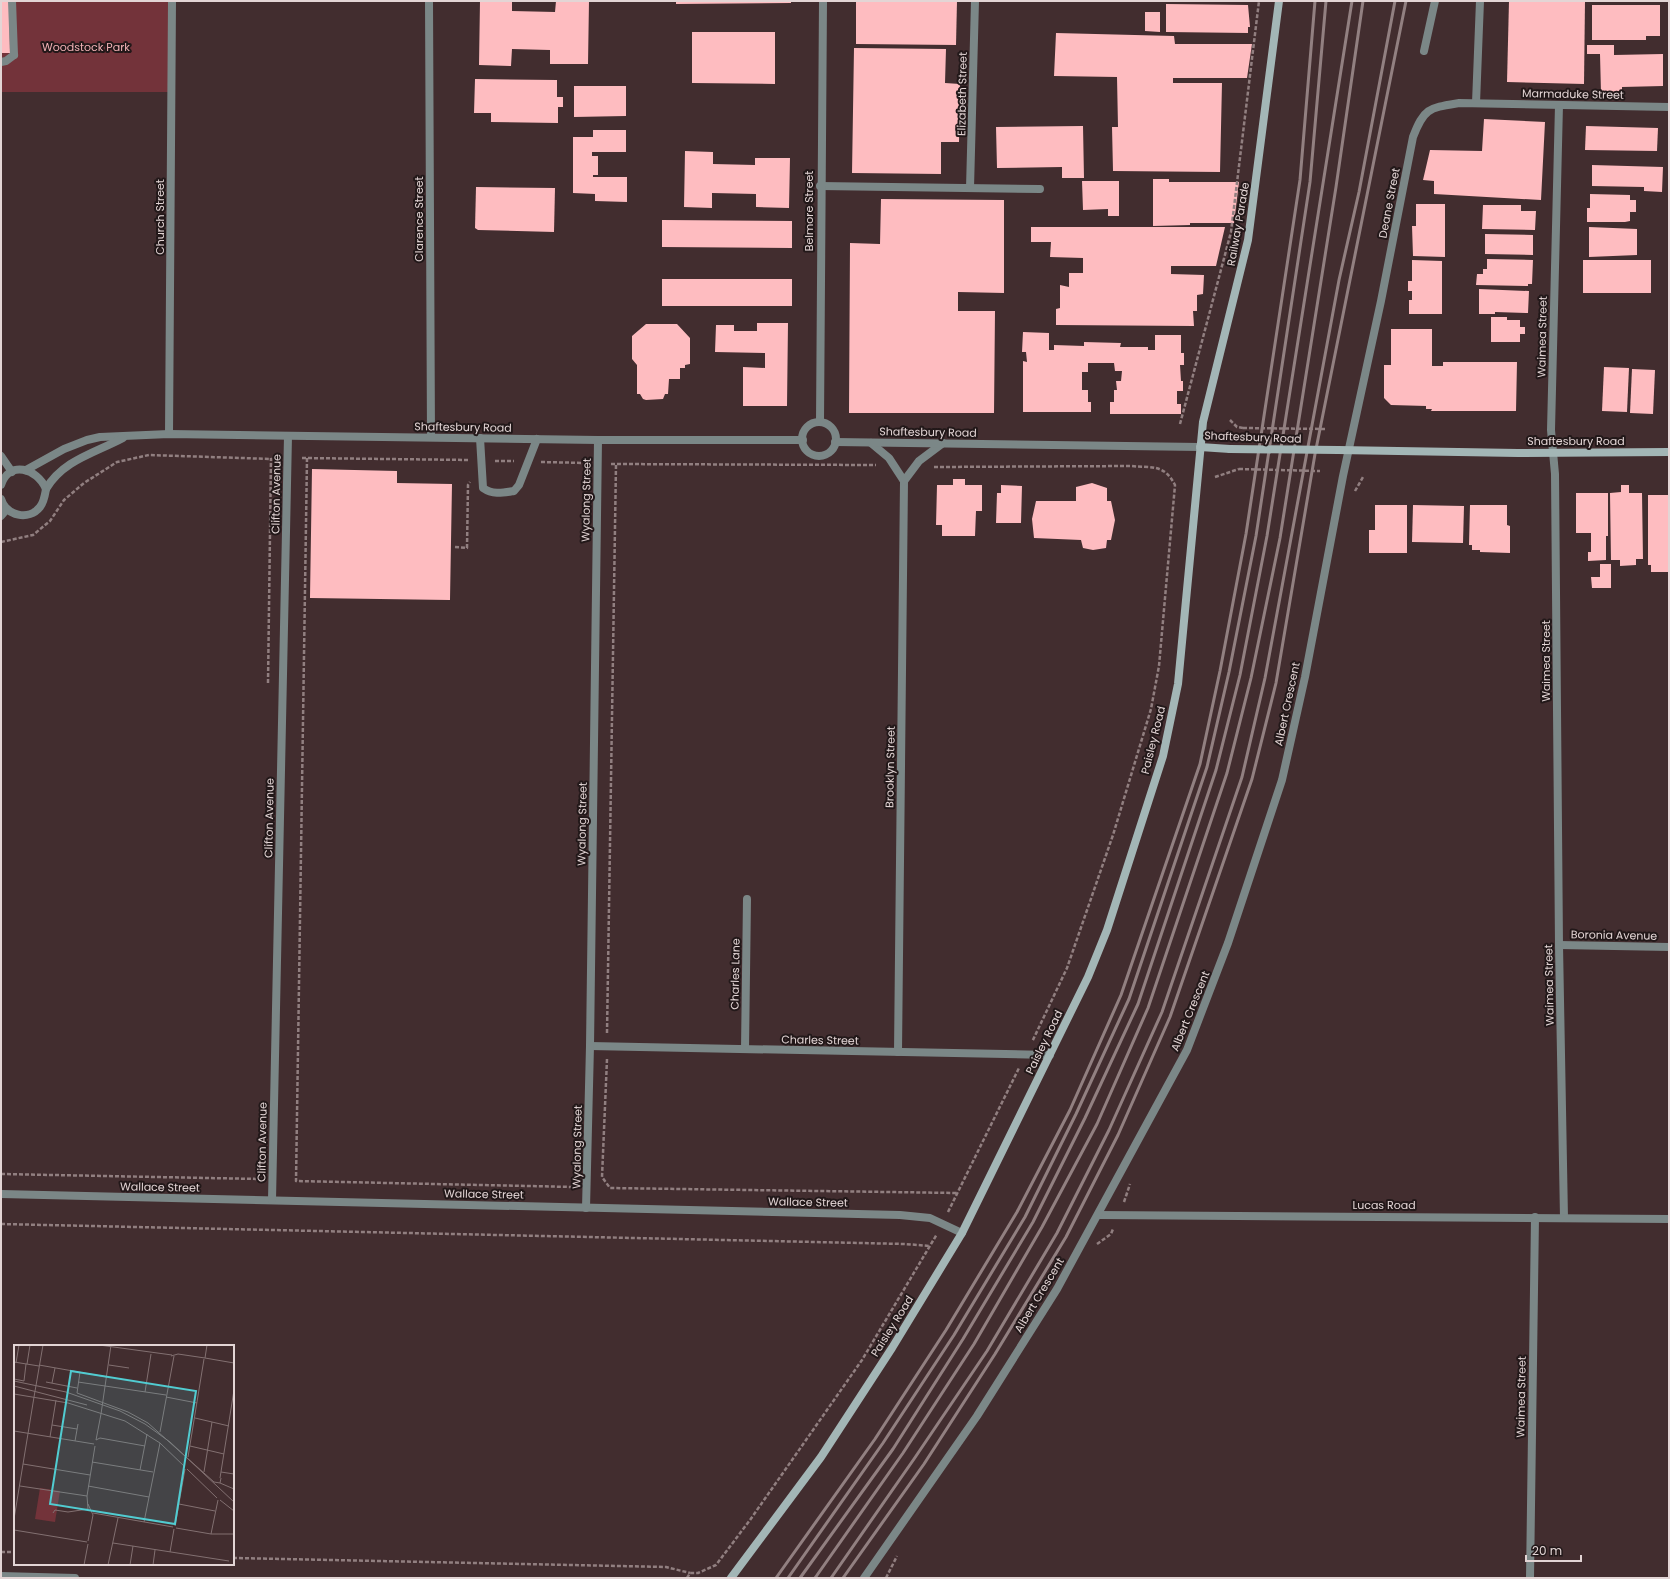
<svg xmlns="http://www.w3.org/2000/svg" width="1670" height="1579" font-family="Poppins,sans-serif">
	<rect width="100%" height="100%" fill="#422d2f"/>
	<!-- green -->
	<rect fill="#73333a" x="1" y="1" width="171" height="91"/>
	<!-- building -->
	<g fill="#febcc0">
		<polygon points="9,1 10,53 1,53 1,2"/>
		<polygon points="480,1 512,1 512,11 555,12 556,1 589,1 588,64 550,64 550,50 512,49 511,66 479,65"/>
		<polygon points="676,1 791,1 791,3 676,4"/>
		<polygon points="856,1 957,1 956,45 856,44"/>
		<polygon points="1509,1 1585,1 1584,84 1507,82"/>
		<polygon points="1166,4 1248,5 1250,27 1248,27 1248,33 1166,32"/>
		<polygon points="1592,5 1660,5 1660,36 1646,36 1646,40 1592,40"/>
		<polygon points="1145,12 1160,12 1160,32 1145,31"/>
		<polygon points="692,32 775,32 775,84 692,83"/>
		<polygon points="1056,33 1174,36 1175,44 1252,44 1247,78 1173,78 1173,83 1222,83 1220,172 1113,171 1112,127 1118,127 1117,77 1054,76"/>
		<polygon points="1587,45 1614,45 1614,55 1663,54 1663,86 1622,87 1622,92 1601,93 1600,54 1587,54"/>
		<polygon points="854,48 946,49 945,83 960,84 959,142 941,142 941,174 852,173"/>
		<polygon points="475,79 557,80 557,97 563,97 563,107 558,107 558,123 491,122 491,113 474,113"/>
		<polygon points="574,86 626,86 626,116 574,117"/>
		<polygon points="1484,119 1545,122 1541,200 1434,194 1434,181 1423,180 1430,150 1482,151"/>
		<polygon points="1083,126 1084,178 1062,178 1062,167 997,168 996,127"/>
		<polygon points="1586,126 1658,128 1657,151 1585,150"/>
		<polygon points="593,130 626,130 626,152 592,152 592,156 598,156 598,175 593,175 593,177 627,177 627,202 595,201 595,194 573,193 573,137 593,137"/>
		<polygon points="685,151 713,152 713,164 755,165 755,158 790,158 789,208 756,207 756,194 712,193 712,208 684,207"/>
		<polygon points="1592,165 1663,167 1662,192 1644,191 1644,187 1592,186"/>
		<polygon points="1153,179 1169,179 1169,182 1239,182 1234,223 1190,223 1190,225 1153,226"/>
		<polygon points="1082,181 1119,181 1119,216 1108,216 1108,209 1083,210"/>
		<polygon points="476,187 555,188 554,232 478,230 475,228"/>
		<polygon points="1590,194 1630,195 1630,200 1636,200 1636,212 1630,212 1630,221 1625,222 1587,222 1587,208 1590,208"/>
		<polygon points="881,199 1004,200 1004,293 958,292 958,311 995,311 994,413 849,413 850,243 880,244"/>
		<polygon points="1416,204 1445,204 1445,257 1413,256 1412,226 1416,226"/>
		<polygon points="1483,205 1521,205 1521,211 1536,211 1535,230 1482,229"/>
		<polygon points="662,220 792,221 792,248 662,247"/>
		<polygon points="1031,227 1225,227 1216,266 1171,266 1171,274 1204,275 1203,294 1197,295 1197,311 1193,311 1194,326 1056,325 1056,309 1060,308 1060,285 1069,287 1069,273 1083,273 1083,258 1050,257 1051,242 1031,242"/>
		<polygon points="1589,227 1637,229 1637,255 1589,257"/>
		<polygon points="1485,234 1533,235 1533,255 1485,254"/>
		<polygon points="1487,259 1533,260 1532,284 1528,284 1528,286 1476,285 1477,274 1483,274 1483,269 1487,269"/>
		<polygon points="1412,260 1442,261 1442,314 1409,314 1409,300 1412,300 1412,291 1408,291 1408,281 1412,281"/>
		<rect x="1583" y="260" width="68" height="33"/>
		<rect x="662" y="279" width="130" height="27"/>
		<polygon points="1479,289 1529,291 1528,313 1495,312 1495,314 1479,314"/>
		<polygon points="1491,317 1507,317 1507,320 1520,320 1520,327 1525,327 1525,334 1520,334 1520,342 1491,342"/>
		<polygon points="757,323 788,323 787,406 743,406 743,367 765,368 765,353 715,352 716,325 734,325 734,331 757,331"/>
		<polygon points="646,324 677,324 690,338 690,364 685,365 685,368 680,368 680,379 669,379 668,394 665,394 663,399 646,400 643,399 640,394 637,394 637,365 632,359 632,336"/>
		<polygon points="1391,329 1432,329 1432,366 1443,366 1443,362 1517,362 1516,411 1431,411 1432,409 1426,409 1426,406 1391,405 1384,398 1384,365 1395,365 1391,365"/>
		<polygon points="1023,332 1049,333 1049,350 1054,350 1054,345 1084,346 1084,342 1121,343 1120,347 1148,347 1148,350 1155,350 1155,335 1181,335 1181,353 1184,353 1184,365 1180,365 1181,381 1183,381 1183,391 1177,391 1177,404 1181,404 1181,414 1110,414 1110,402 1114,402 1114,390 1117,390 1116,381 1121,381 1122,371 1115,371 1114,363 1088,363 1088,372 1082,372 1082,390 1088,390 1088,402 1091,402 1091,412 1023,412 1023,361 1027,362 1026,352 1022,352"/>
		<polygon points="1604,367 1629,368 1627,412 1602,411"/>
		<polygon points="1632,369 1655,370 1653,414 1630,413"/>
		<polygon points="312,469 397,471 397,483 452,484 450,600 310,598"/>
		<polygon points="953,479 965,479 965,485 982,485 982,511 976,511 975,536 942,536 942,525 936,525 937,485 953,485"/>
		<polygon points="1092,483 1107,488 1107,501 1111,501 1115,520 1111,540 1107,540 1106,548 1093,550 1083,548 1081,540 1034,538 1032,519 1036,501 1076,501 1076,487"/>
		<polygon points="1001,485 1022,486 1021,523 996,523 997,493 1001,493"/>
		<polygon points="1621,485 1629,485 1629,493 1642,493 1643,559 1636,559 1636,565 1620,566 1620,560 1611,560 1610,493 1621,492"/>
		<polygon points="1576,493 1608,493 1608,536 1606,536 1606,560 1588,561 1588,552 1591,552 1591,533 1576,533"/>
		<polygon points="1648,495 1669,495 1669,572 1651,572 1651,565 1648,565"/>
		<polygon points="1375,505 1407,505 1407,553 1369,553 1369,530 1375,530"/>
		<polygon points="1413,505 1464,506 1463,543 1412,542"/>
		<polygon points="1470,505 1507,505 1507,525 1510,526 1510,553 1480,552 1480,550 1472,550 1472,545 1469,545"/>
		<polygon points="1600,564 1611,564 1611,588 1592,588 1591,577 1600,577"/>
	</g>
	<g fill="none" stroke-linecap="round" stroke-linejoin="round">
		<!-- path -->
		<g stroke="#917f80" stroke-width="2.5" stroke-dasharray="4 2" stroke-linecap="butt">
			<polyline points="1230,420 1237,427 1243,428"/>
			<polyline points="1180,424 1231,232 1259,1"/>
			<polyline points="302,458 470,460"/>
			<polyline points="307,458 296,1181 574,1187"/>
			<polyline points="495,461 514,461"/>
			<polyline points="541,462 586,463"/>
			<polyline points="611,464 876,465"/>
			<path d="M934,467L1131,466C1153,468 1164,464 1175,485L1159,666L1151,709L1113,835L1067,968L1032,1042"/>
			<polyline points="1215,477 1239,469"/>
			<polyline points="1355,491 1363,477"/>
			<polyline points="1,542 33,535 50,521 64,500 84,483 117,462 149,455 272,459"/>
			<polyline points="455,547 467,548 468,485 470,482"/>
			<polyline points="268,683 271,458"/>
			<polyline points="607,1033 616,464"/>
			<polyline points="607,1059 602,1177 610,1188 958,1193"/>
			<polyline points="1,1174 260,1179"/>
			<polyline points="1124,1202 1130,1184"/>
			<polyline points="948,1212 1019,1068"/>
			<polyline points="1,1224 905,1244 930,1246"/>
			<polyline points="1097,1244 1111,1234 1113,1229"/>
			<polyline points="1,1552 15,1552"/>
			<polyline points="233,1558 666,1567 690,1573"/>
			<polyline points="687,1578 690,1573 698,1573 716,1565 750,1520 862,1360 937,1234"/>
			<polyline points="886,1578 897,1556"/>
		</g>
		<!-- service -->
		<g stroke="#7b8787" stroke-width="8">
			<polyline points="1424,51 1435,1"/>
			<polyline points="1,62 6,61 14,55"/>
			<path d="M480,438L483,488C493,495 502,493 514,491L519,485L537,439"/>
			<polyline points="745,1049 747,899"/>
		</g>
		<!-- pedestrian -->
		<polyline stroke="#7b8787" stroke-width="8" points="12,1 14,55"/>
		<!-- minor -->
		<g stroke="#7b8787" stroke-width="8">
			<polyline points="429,1 431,437"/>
			<polyline points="1476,103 1480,1"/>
			<polyline points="1559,105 1551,430 1555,474 1559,945 1564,1218"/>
			<polyline points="820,186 1040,189"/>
			<polyline points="970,188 975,1"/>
			<polyline points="820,422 823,1"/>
			<polyline points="169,434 172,1"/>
			<polyline points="871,443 889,458 904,481 898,1052"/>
			<polyline points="1,456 12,472"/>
			<polyline points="904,481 919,461 943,443"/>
			<polyline points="1559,945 1669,947"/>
			<polyline points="590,1046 1050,1055"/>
			<polyline points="1,1194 900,1215 930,1218 962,1233"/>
			<polyline points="272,1200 288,436"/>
			<polyline points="586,1208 590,1046 598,440"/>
			<polyline points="1099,1215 1669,1219"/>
			<polyline points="1,1576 75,1578"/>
			<path d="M864,1578L977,1416L1057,1289L1187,1050L1228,943L1282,780L1305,677L1343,476L1381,301L1413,137C1424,108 1429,108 1459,103L1669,107"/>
			<polyline points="1530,1578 1535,1217"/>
		</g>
		<!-- tertiary -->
		<g stroke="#7b8787" stroke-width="8">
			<circle cx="819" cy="439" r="17"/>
			<polyline points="835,442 1200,447"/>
			<polyline points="26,470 64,449 87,440 100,437 169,434 598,440 803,440"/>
			<path d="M1,485C9,460 37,468 46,489C45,495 44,502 40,507C29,521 6,516 1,499"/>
			<path d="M46,489C63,460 95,453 123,438"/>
			<polyline points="1,516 7,509"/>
		</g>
		<!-- secondary -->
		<g stroke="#a3b6b6" stroke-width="8">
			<polyline points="1200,447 1230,449"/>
			<polyline points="1338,450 1518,453 1669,452"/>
			<polyline points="731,1578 821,1457 892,1348 962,1233 1088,977 1107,930 1163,756 1178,684 1203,422 1248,240 1279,1"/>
		</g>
		<!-- rail -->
		<g stroke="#928081" stroke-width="3">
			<polyline points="776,1578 875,1439 946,1330 1017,1212 1070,1110 1121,995 1200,764 1220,671 1246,534 1300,180 1315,1"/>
			<polyline points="788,1578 883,1443 954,1335 1025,1217 1076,1114 1129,999 1207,767 1229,672 1256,536 1310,182 1326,1"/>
			<polyline points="800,1578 893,1449 963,1339 1033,1222 1085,1118 1138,1004 1216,770 1240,675 1267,536 1352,1"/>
			<polyline points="815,1578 903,1453 974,1344 1042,1227 1097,1124 1148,1008 1227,773 1251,678 1280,538 1336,187 1363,1"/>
			<polyline points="831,1578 914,1459 987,1351 1057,1233 1109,1130 1162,1012 1242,777 1265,678 1339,280 1359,192 1395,1"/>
			<polyline points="843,1578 924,1464 995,1354 1066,1237 1118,1135 1170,1017 1252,779 1276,683 1315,454 1406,1"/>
		</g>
		<!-- path-bridge -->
		<g stroke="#917f80" stroke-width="2.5" stroke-dasharray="4 2" stroke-linecap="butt">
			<polyline points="1243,428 1326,429"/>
			<polyline points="1239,469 1320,471"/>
		</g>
		<!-- secondary-bridge -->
		<polyline stroke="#a3b6b6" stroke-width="8" points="1230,449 1338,450"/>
	</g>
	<g text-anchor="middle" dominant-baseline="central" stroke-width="4" stroke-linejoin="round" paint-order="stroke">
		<!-- park labels -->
		<g font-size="11" fill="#f2b2b6" stroke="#221819">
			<text x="86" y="47">Woodstock Park</text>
		</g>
		<!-- street labels -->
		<g font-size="11" fill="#e3d5d5" stroke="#221819">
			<text transform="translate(962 94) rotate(-89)">Elizabeth Street</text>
			<text transform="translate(1573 94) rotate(1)">Marmaduke Street</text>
			<text transform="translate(1389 203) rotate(-79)">Deane Street</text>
			<text transform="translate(809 211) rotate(-90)">Belmore Street</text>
			<text transform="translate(160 217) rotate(-90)">Church Street</text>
			<text transform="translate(419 219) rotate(-90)">Clarence Street</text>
			<text transform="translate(1238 224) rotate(-80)">Railway Parade</text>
			<text transform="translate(1542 337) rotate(-89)">Waimea Street</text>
			<text transform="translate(463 427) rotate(1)">Shaftesbury Road</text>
			<text transform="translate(928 432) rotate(1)">Shaftesbury Road</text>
			<text transform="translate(1253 437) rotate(2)">Shaftesbury Road</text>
			<text x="1576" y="441">Shaftesbury Road</text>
			<text transform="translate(276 494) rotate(-89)">Clifton Avenue</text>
			<text transform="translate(586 500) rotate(-89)">Wyalong Street</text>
			<text transform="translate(1546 661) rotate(-90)">Waimea Street</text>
			<text transform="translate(1287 704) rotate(-78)">Albert Crescent</text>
			<text transform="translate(1153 740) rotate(-76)">Paisley Road</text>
			<text transform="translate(890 767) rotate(-89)">Brooklyn Street</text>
			<text transform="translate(269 818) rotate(-89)">Clifton Avenue</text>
			<text transform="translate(582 824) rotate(-89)">Wyalong Street</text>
			<text transform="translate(1614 935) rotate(1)">Boronia Avenue</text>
			<text transform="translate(735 974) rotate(-89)">Charles Lane</text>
			<text transform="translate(1549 985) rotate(-91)">Waimea Street</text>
			<text transform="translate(1190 1011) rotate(-68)">Albert Crescent</text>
			<text transform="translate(820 1040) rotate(1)">Charles Street</text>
			<text transform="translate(1044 1042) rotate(-64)">Paisley Road</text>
			<text transform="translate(262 1142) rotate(-89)">Clifton Avenue</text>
			<text transform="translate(577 1147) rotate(-89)">Wyalong Street</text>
			<text transform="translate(160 1187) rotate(1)">Wallace Street</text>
			<text transform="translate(484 1194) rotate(1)">Wallace Street</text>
			<text transform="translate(808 1202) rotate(1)">Wallace Street</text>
			<text x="1384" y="1205">Lucas Road</text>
			<text transform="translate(1039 1295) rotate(-59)">Albert Crescent</text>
			<text transform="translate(892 1326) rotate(-58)">Paisley Road</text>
			<text transform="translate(1521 1397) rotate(-89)">Waimea Street</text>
		</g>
	</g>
	<!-- overview -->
	<g transform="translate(14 1345)">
		<rect width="220" height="220" fill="#422d2f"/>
		<path d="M26,143L46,146L41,177L21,174Z" fill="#73333a"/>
		<path fill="none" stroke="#827071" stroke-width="1" d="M85,0L158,10M157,11L164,9L191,13M191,13L220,18M191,13L193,0M0,17L25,21M2,18L5,0M13,19L16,0M25,20L93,32M95,20L115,23M66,27L63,48L114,67L134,78L200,137L206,138L207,133M0,34L10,36L12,19M0,36L52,47L106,66L131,79L156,97L220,157M32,37L63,43M64,37L152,50M38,38L41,23M0,41L73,60M131,47L137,9M0,49L54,58L111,76L146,98L171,122M20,52L29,0M152,52L183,58M87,69L97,0M181,73L215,81M38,80L63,84M0,86L80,99M146,87L160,11M36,92L42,55M82,95L86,93L131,101M82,95L87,69M61,96L64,79M176,101L210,109M174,112L190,14M78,117L139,127M9,119L76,130M173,124L203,153M126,125L133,89M190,127L198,77M207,127L220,129M206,133L220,45M206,138L220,144M6,141L73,151M74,141L135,152M206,155L220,166M74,159L79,170L74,196M165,159L201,166M74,164L73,151L81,101M39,168L41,165L54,167L74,164M79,168L159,182M0,174L20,52M130,177L146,98M161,181L171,124M162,183L197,189H220M0,185L73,197M197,189L204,155M99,198L215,216M156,207L160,184M70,220L74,199M94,220L104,173M116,220L119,201M139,220L141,205"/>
		<path fill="#51ccd1" fill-opacity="0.15" stroke="#51ccd1" stroke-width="2" d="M57,26L182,46L161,179L36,159Z"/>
		<rect width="220" height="220" fill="none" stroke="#e3d5d5" stroke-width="2"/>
	</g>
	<!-- border -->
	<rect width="1670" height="1579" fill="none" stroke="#e3d5d5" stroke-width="4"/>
	<!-- scale -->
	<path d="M1526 1555v6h55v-6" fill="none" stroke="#e3d5d5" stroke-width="2"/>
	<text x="1532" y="1555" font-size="12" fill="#e3d5d5" stroke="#221819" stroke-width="3" paint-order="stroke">20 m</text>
</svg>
